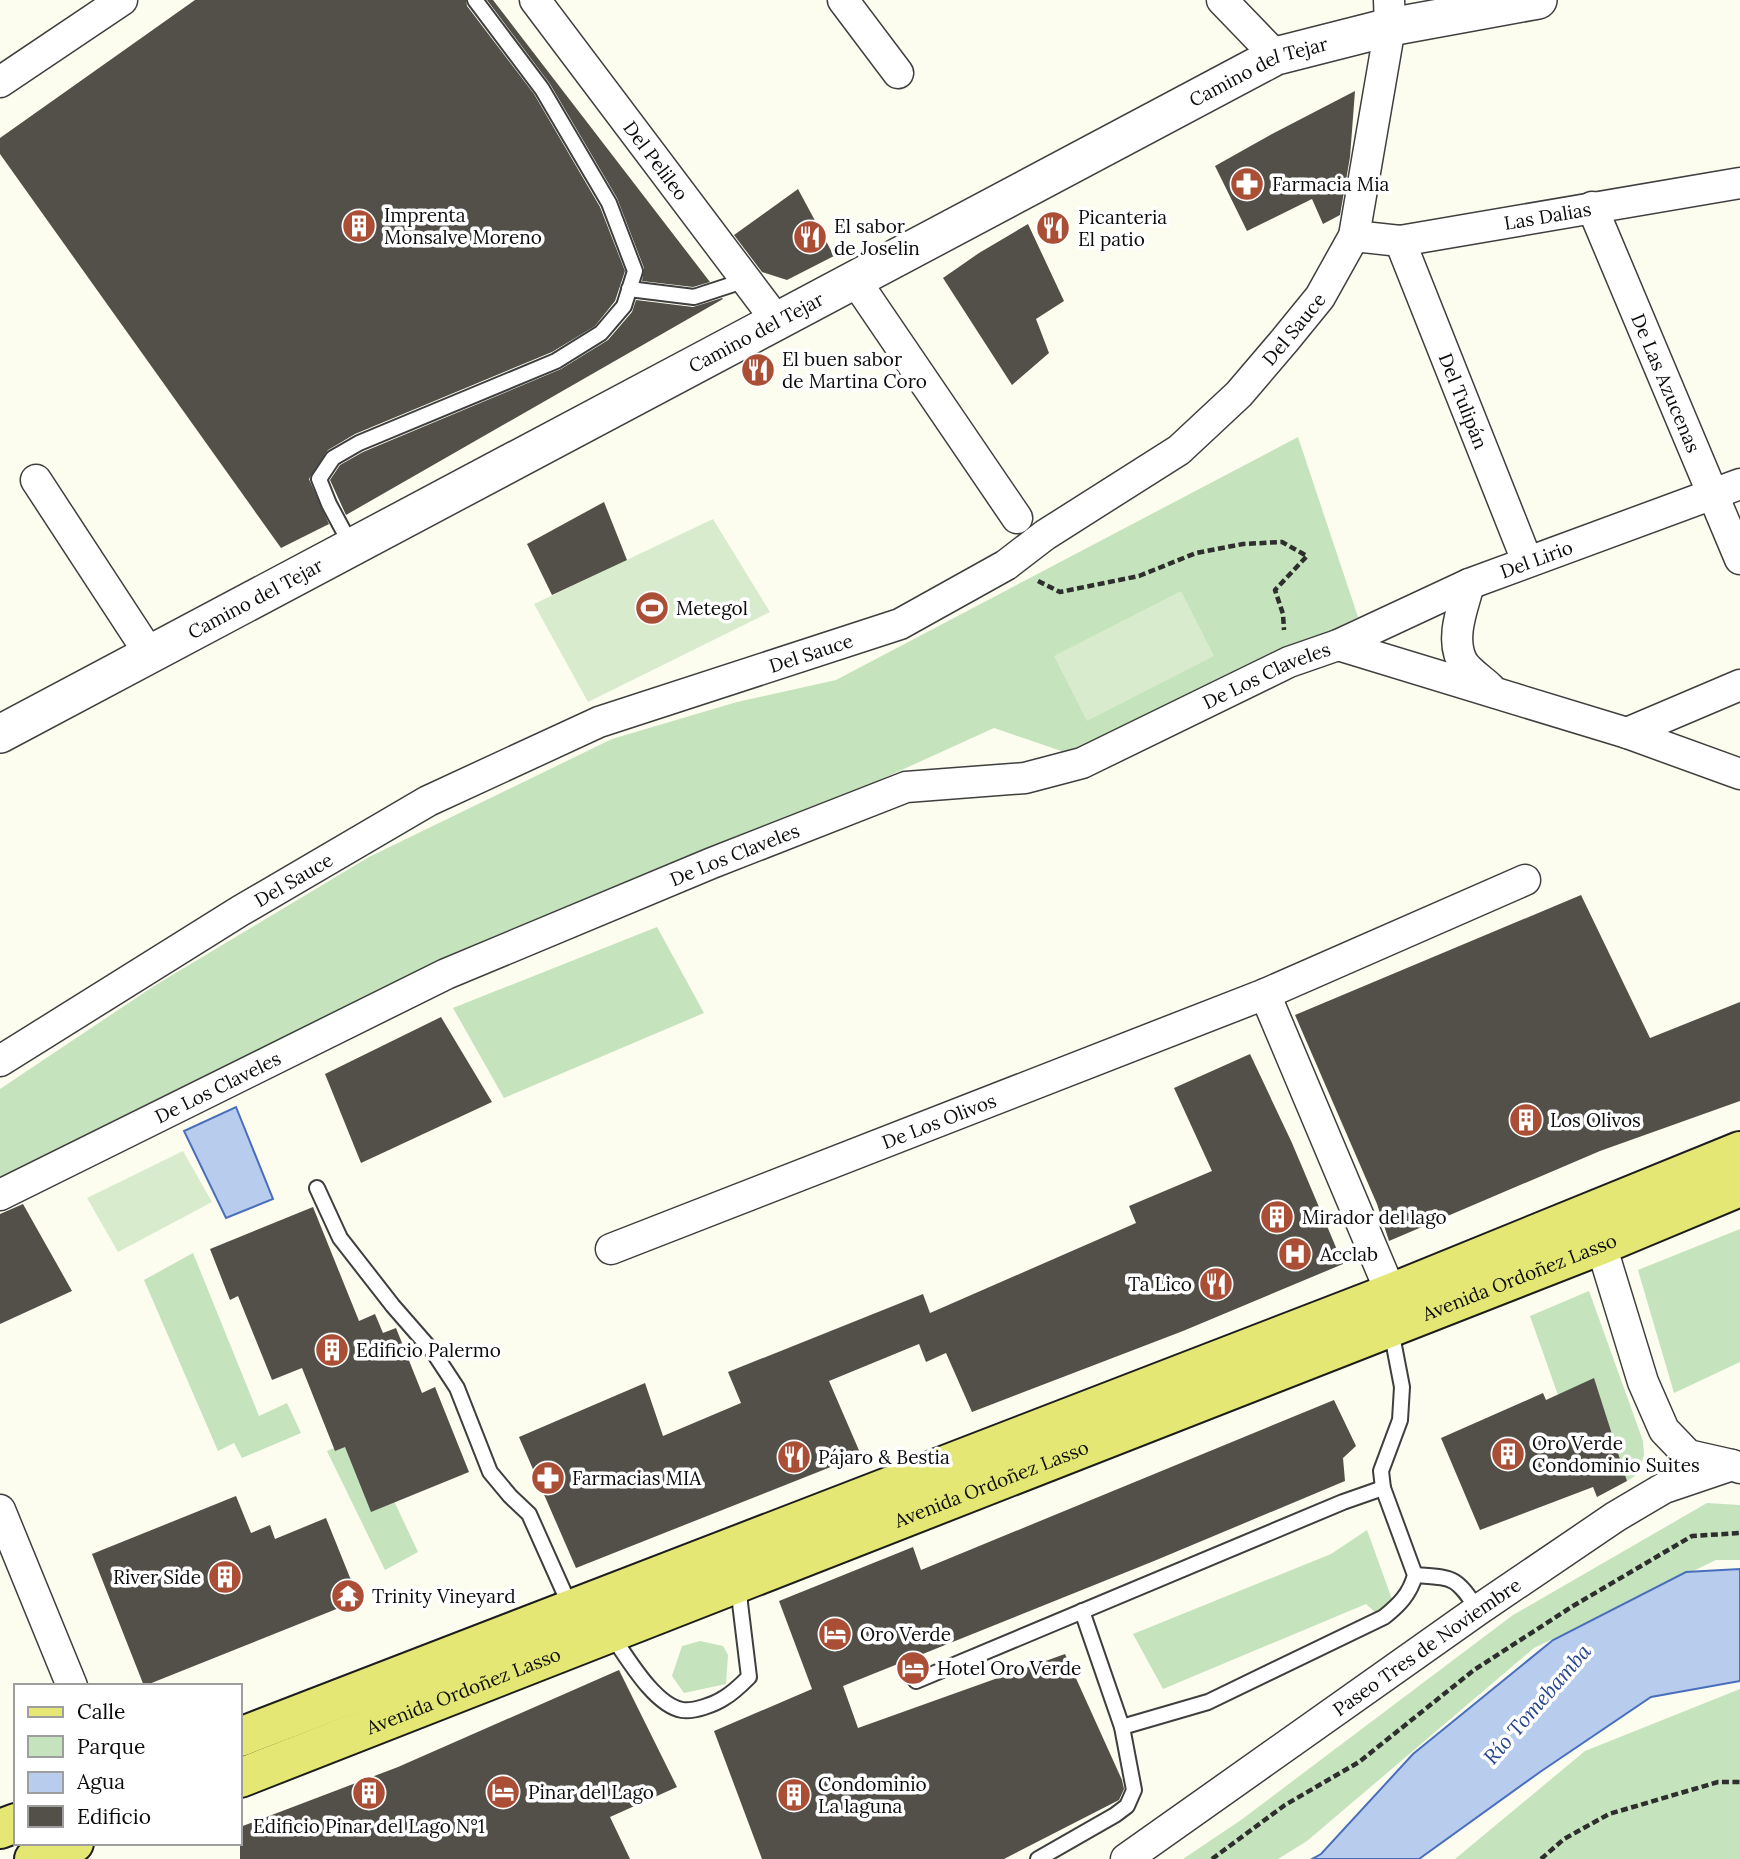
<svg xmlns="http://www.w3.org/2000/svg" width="1740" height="1859" font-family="Lora,serif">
	<rect width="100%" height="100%" fill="#fcfdee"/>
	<!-- green -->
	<g fill="#c5e3bc">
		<polygon points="1298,437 1358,617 1093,749 1073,755 994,728 0,1180 0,1089 154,986 369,857 612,739 737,702 836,680"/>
		<polygon points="657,927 704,1013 504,1098 453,1008"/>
		<polygon points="1740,1229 1740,1362 1674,1393 1638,1270"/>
		<polygon points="193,1253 259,1416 287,1403 301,1433 242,1458 234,1443 218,1451 144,1280"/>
		<polygon points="1589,1291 1643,1441 1644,1455 1638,1474 1627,1481 1594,1379 1558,1395 1530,1316"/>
		<polygon points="363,1435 418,1552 385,1570 327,1451"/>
		<polygon points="1707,1503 1740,1505 1740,1560 1716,1560 1534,1648 1307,1841 1278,1859 1183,1859 1241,1820 1513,1615"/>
		<polygon points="1367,1530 1397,1613 1385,1621 1366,1604 1163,1689 1133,1634 1331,1554"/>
		<polygon points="700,1641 723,1646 728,1655 726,1684 684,1693 672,1676 682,1646"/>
		<polygon points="1740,1689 1740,1859 1455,1859 1585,1751"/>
	</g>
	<!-- pitch -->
	<g fill="#d8ebcc">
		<polygon points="713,519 770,612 588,702 534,604"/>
		<polygon points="1181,591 1214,656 1087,721 1054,656"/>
		<polygon points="183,1151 212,1202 118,1252 87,1198"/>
	</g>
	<!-- water -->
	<g fill="#b8ccee" stroke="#496fbc" stroke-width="2">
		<polygon points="236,1107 273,1199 226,1218 184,1131"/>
		<polygon points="1740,1569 1740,1681 1651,1697 1540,1772 1419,1859 1312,1859 1321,1854 1413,1754 1553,1640 1686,1572"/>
	</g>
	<!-- building -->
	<g fill="#53504a">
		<polygon points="195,0 466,0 467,6 534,94 600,207 625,271 615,301 595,326 552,352 355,434 328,450 309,479 329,524 281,548 0,154 0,138"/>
		<polygon points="487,0 493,0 710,282 693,287 642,281 644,268 617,198 550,84"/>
		<polygon points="1355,91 1350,157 1340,215 1323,224 1312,199 1247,231 1215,166 1272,134"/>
		<polygon points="798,189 834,256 787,280 762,272 734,235"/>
		<polygon points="1028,224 1064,301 1036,319 1049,353 1012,385 943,278 979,253"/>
		<polygon points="722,298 723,299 346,515 330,480 340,465 363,452 561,369 608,340 632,312 636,300 693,307"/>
		<polygon points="604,502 627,560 552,595 527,544"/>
		<polygon points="1581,895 1650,1038 1740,1002 1740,1101 1600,1151 1389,1241 1377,1204 1295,1015"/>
		<polygon points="441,1017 492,1102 361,1163 325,1074"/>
		<polygon points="1250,1054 1292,1143 1343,1264 1183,1331 972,1412 946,1353 926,1362 919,1344 829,1381 861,1455 576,1568 519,1437 645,1383 663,1436 741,1403 728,1372 923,1294 930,1313 1136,1223 1129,1206 1212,1171 1174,1088"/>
		<polygon points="23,1204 72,1291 0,1324 0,1214"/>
		<polygon points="313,1207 359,1321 375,1314 383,1333 396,1328 422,1393 435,1387 469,1472 371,1512 345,1447 335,1451 302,1368 272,1380 238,1296 230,1300 210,1249"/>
		<polygon points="1594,1378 1627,1481 1597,1497 1593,1487 1480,1530 1441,1438 1543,1393 1546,1400"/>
		<polygon points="1334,1400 1356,1446 1343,1458 1345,1481 1154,1561 843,1686 858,1728 1065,1654 1122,1780 1124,1789 1119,1800 1004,1859 762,1859 714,1731 812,1689 779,1601 913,1547 921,1570"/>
		<polygon points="236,1496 251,1533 270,1525 275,1539 326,1518 359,1600 144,1686 92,1554"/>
		<polygon points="619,1670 677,1787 610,1817 630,1859 240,1859 240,1827 398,1767"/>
	</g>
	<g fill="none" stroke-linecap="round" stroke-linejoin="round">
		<!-- service casing -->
		<g stroke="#3f3f3f" stroke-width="18">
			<g id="service">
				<polyline points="629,289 694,297 746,280"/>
				<polyline points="352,547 329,504 319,479 333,458 359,443 556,361 601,333 624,306 635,271 609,203 542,89 475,0"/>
				<polyline points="317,1188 340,1238 393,1306 434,1353 457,1388 490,1472 510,1496 529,1514 571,1608"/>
				<path d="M1415,1575C1455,1578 1455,1576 1478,1610"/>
				<path d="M612,1636C627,1657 654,1705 682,1710C694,1712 715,1704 724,1698C733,1693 742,1684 749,1677L740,1603V1585"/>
				<polyline points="916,1681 1343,1502 1383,1488"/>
				<path d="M1122,1727L1208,1702L1384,1617C1399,1605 1410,1594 1415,1575L1383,1488L1381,1471L1400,1420L1402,1387L1391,1330"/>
				<polyline points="1038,1859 1115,1815 1127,1806 1134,1790 1122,1727 1082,1611"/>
			</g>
		</g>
		<!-- minor casing -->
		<g stroke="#3f3f3f" stroke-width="33">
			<g id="minor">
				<path id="s1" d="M535,0L777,321"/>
				<polyline points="843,0 898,73"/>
				<polyline points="1222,0 1276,56"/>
				<polyline points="0,82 122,0"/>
				<path id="s2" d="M1592,207L1740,559"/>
				<path id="s3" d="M1354,236L1400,241L1740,183"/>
				<path id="s4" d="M1400,241L1527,561"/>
				<polyline points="855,280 1017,518"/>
				<polyline points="36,480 151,656"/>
				<path d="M1469,584C1463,608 1450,637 1462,661C1467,671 1482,680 1490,688"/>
				<polyline points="1338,645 1627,733 1740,774"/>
				<polyline points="1627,733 1740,685"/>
				<polyline points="1265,994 1391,1293"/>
				<path id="s5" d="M0,1061L240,911L428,801L599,722L900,624L1006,565L1045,535L1179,450L1239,394L1285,340L1320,297L1354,236L1390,27L1389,0"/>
				<path id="s6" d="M0,1195L446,974L712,863L906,787L1025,778L1082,763L1289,662L1338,645L1469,584L1740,484"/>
				<polyline points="1601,1245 1643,1382 1664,1430 1688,1455 1732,1465"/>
				<path id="s7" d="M611,1249L1265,994L1525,880"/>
				<polyline points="0,1510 72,1686"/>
				<path id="s8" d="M1126,1859L1478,1610L1615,1517L1664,1488L1732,1465L1740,1468"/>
			</g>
		</g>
		<!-- tertiary casing -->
		<g stroke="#3f3f3f" stroke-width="40">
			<g id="tertiary">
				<path id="s9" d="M0,734L1276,56L1390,27L1538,0"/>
			</g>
		</g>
		<!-- primary casing -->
		<g stroke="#1d1d1d" stroke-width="42">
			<g id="primary">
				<polyline points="240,1737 1391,1293 1740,1151"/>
				<path id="s10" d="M240,1778L1601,1245L1740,1187"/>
				<polyline points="0,1829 16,1823"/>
				<polyline points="34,1859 74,1843"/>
			</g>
		</g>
		<!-- path -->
		<g stroke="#2e2e2e" stroke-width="4.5" stroke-dasharray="7 3.5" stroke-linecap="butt">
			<polyline points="1038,581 1060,592 1139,576 1196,553 1243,544 1282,542 1307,556 1275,590 1283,614 1284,630"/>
			<polyline points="1212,1859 1285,1805 1359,1762 1474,1670 1573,1606 1692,1536 1740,1533"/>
			<polyline points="1541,1859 1564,1839 1609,1814 1718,1782 1740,1782"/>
		</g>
		<!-- service -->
		<use href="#service" stroke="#fff" stroke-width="14"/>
		<!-- minor -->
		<use href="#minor" stroke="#fff" stroke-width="30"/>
		<!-- tertiary -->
		<use href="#tertiary" stroke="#fff" stroke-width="37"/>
		<!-- primary -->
		<use href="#primary" stroke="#e4e773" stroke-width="38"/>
	</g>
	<!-- icons -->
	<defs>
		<g id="pharmacy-disc" transform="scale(1.75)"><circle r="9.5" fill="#aa4f36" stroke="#fff"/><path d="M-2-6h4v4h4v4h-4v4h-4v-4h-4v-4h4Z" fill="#fff"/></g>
		<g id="building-disc" transform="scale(1.75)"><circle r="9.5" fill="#aa4f36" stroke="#fff"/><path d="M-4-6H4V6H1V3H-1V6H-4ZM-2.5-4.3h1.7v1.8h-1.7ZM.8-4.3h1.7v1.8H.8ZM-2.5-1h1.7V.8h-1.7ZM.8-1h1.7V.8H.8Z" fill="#fff"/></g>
		<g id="restaurant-disc" transform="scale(1.75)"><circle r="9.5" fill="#aa4f36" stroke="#fff"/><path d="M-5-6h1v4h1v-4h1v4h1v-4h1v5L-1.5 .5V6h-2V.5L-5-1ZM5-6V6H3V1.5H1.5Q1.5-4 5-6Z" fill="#fff"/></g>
		<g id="stadium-disc" transform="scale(1.75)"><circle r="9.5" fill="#aa4f36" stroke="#fff"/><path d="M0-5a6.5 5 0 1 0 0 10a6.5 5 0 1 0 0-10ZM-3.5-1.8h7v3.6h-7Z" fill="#fff"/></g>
		<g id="hospital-disc" transform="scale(1.75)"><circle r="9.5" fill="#aa4f36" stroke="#fff"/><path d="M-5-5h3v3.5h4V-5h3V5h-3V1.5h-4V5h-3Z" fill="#fff"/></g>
		<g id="temple-disc" transform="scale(1.75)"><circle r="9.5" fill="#aa4f36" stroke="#fff"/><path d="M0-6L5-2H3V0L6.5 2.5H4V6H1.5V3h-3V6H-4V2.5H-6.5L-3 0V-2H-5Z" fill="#fff"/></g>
		<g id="hotel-disc" transform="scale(1.75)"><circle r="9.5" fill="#aa4f36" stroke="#fff"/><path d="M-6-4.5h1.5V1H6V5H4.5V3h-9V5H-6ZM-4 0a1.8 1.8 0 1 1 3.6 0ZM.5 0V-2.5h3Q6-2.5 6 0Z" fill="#fff"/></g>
	</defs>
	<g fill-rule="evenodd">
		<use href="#pharmacy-disc" x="1247" y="184"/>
		<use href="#building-disc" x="359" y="226"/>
		<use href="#restaurant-disc" x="1053" y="228"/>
		<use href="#restaurant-disc" x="810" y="237"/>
		<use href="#restaurant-disc" x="758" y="370"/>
		<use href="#stadium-disc" x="652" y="608"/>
		<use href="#building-disc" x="1526" y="1120"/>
		<use href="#building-disc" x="1277" y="1217"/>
		<use href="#hospital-disc" x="1295" y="1254"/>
		<use href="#restaurant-disc" x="1216" y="1284"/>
		<use href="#building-disc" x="332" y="1350"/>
		<use href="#building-disc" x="1508" y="1454"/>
		<use href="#restaurant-disc" x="794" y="1457"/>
		<use href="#pharmacy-disc" x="548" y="1478"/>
		<use href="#building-disc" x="225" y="1577"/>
		<use href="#temple-disc" x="348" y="1596"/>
		<use href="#hotel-disc" x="835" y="1634"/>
		<use href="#hotel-disc" x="913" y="1668"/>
		<use href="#hotel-disc" x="503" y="1792"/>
		<use href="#building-disc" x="369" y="1793"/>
		<use href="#building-disc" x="794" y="1795"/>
	</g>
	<g text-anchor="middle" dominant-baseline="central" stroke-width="7" stroke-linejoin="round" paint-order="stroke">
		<!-- street labels -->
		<g font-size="19" fill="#0c0c0c" stroke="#fff">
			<text stroke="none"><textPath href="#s9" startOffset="1423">Camino del Tejar</textPath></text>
			<text stroke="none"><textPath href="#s1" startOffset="201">Del Pelileo</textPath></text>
			<text stroke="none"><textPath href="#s3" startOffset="196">Las Dalias</textPath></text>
			<text stroke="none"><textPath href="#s5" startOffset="1502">Del Sauce</textPath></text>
			<text stroke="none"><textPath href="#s9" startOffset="856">Camino del Tejar</textPath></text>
			<text stroke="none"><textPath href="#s2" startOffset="191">De Las Azucenas</textPath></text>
			<text stroke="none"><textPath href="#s4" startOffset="172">Del Tulipán</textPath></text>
			<text stroke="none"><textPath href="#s6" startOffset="1671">Del Lirio</textPath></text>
			<text stroke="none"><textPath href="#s9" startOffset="289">Camino del Tejar</textPath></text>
			<text stroke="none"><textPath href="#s5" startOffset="912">Del Sauce</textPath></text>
			<text stroke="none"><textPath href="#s6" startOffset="1377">De Los Claveles</textPath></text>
			<text stroke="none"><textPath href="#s6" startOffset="810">De Los Claveles</textPath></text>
			<text stroke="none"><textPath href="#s5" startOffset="345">Del Sauce</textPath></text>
			<text stroke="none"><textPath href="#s6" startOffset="243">De Los Claveles</textPath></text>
			<text stroke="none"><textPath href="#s7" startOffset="352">De Los Olivos</textPath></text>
			<text stroke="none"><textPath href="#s10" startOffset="1374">Avenida Ordoñez Lasso</textPath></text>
			<text stroke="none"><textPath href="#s10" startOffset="807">Avenida Ordoñez Lasso</textPath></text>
			<text stroke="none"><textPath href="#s8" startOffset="368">Paseo Tres de Noviembre</textPath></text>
			<text stroke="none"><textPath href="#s10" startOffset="240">Avenida Ordoñez Lasso</textPath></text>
		</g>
		<!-- poi labels -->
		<g font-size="19" fill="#0c0c0c" stroke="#fff" text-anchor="start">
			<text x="1272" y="184">Farmacia Mia</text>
			<text x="384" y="215">Imprenta<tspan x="384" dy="22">Monsalve Moreno</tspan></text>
			<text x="1078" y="217">Picanteria<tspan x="1078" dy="22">El patio</tspan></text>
			<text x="834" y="226">El sabor<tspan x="834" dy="22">de Joselin</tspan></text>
			<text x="782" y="359">El buen sabor<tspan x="782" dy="22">de Martina Coro</tspan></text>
			<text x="676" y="608">Metegol</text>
			<text x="1550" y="1120">Los Olivos</text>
			<text x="1302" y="1217">Mirador del lago</text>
			<text x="1320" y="1254">Acclab</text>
			<text x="1192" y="1284" text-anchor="end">Ta Lico</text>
			<text x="356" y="1350">Edificio Palermo</text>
			<text x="1532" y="1443">Oro Verde<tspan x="1532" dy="22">Condominio Suites</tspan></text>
			<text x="818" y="1457">Pájaro &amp; Bestia</text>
			<text x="572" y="1478">Farmacias MIA</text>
			<text x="201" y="1577" text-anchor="end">River Side</text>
			<text x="372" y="1596">Trinity Vineyard</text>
			<text x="860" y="1634">Oro Verde</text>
			<text x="937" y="1668">Hotel Oro Verde</text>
			<text x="818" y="1784">Condominio<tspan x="818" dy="22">La laguna</tspan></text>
			<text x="528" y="1792">Pinar del Lago</text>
			<text x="369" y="1826" text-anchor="middle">Edificio Pinar del Lago N°1</text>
		</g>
		<!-- water labels -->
		<g font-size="21" font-style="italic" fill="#26458e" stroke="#fff">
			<text transform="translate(1537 1704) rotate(-49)">Río Tomebamba</text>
		</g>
	</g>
	<!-- legend -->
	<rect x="14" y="1684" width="228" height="161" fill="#ffffff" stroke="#9e9e9e" stroke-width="2"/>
	<rect x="28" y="1707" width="35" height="10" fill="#e4e773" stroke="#9e9e9e" stroke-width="2"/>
	<text x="77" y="1719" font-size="21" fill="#0c0c0c">Calle</text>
	<rect x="28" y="1736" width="35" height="21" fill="#c5e3bc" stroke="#9e9e9e" stroke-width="2"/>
	<text x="77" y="1754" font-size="21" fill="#0c0c0c">Parque</text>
	<rect x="28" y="1772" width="35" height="21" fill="#b8ccee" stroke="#9e9e9e" stroke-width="2"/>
	<text x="77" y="1789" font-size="21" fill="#0c0c0c">Agua</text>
	<rect x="28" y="1806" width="35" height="21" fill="#53504a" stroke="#9e9e9e" stroke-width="2"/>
	<text x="77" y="1824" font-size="21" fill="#0c0c0c">Edificio</text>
</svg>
